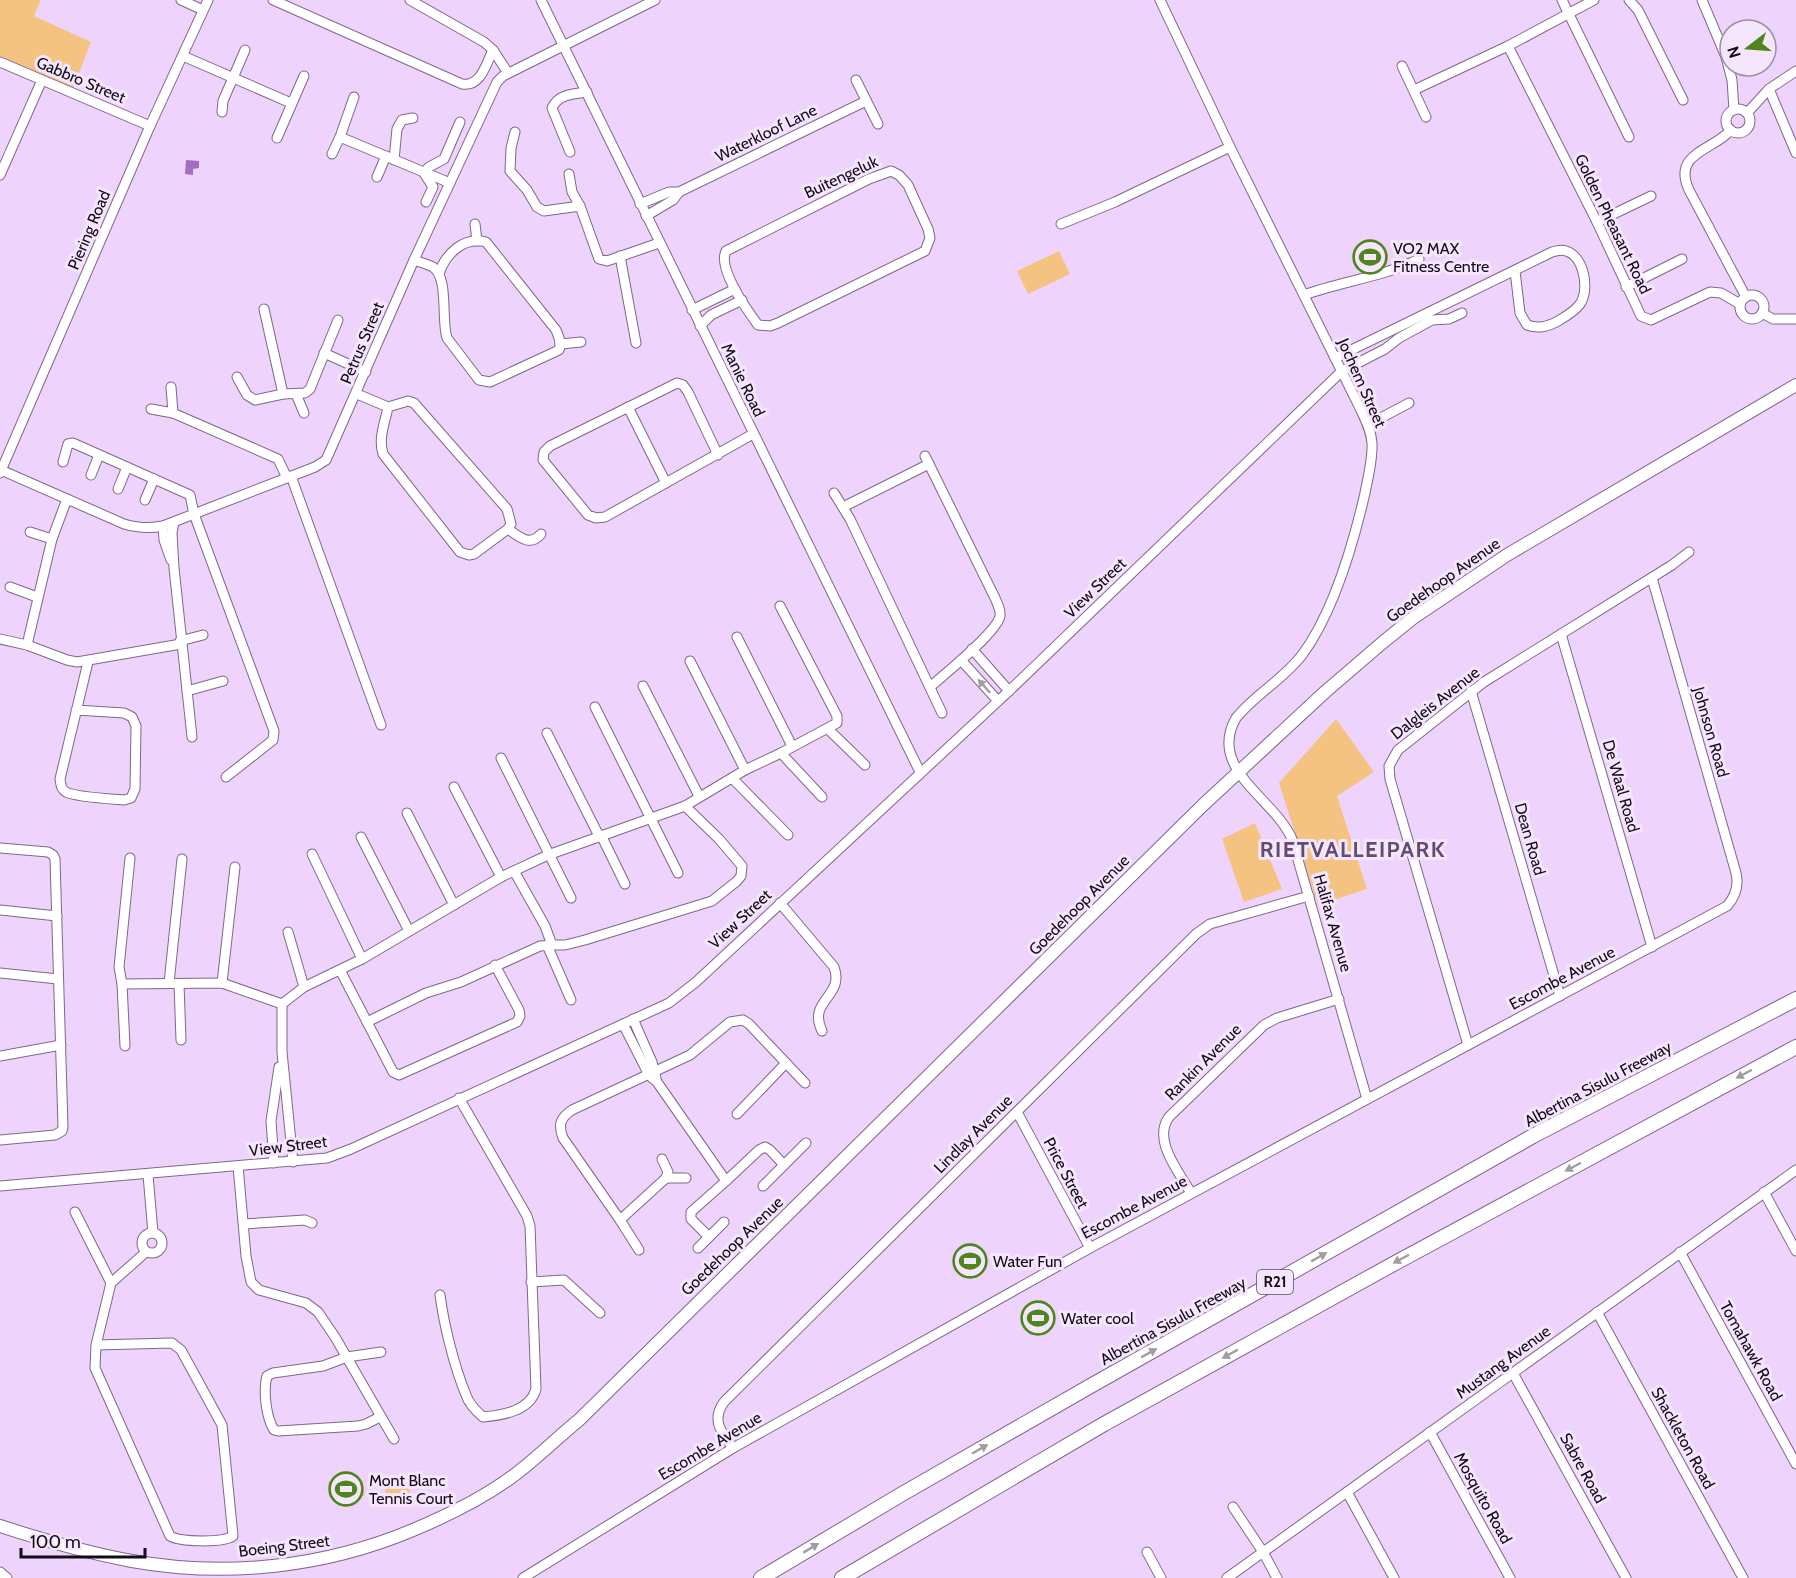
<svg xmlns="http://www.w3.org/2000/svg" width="1796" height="1578" font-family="Cabin,sans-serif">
	<rect width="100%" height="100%" fill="#eed4fc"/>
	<!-- green -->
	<g fill="#f5c381">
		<polygon points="0,0 41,0 34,16 91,42 73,89 0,57"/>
		<polygon points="1059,251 1070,274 1028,294 1017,271"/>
		<polygon points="1336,719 1374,772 1337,796 1367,889 1318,905 1279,783"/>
		<polygon points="1255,823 1282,889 1244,902 1222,839"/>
		<polygon points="363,1481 364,1496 329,1497 328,1482"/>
		<polygon points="385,1481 409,1482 410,1496 386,1496"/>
	</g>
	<!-- water -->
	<polygon fill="#a66bc3" points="186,160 199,161 199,168 193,169 193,175 185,174"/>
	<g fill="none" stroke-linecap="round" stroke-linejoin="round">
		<!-- minor casing -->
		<g stroke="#7e678a" stroke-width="11">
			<g id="minor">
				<polyline points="181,0 203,10"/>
				<path d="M273,0L462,84C481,87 486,64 493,50"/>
				<polyline points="410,0 484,42 493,50 508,73"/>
				<polyline points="541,0 920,772"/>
				<path d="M1160,0L1230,147L1358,404C1364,417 1371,429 1372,443C1373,459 1368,477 1365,493C1353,545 1334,612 1302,655C1283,680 1255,694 1236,718C1207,769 1274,798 1292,839L1367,1099"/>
				<polyline points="1562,0 1629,137"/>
				<polyline points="1629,0 1638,10 1683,100"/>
				<polyline points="1702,0 1726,57 1732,80 1734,110"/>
				<polyline points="1508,46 1597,222 1641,316 1651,320 1710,292 1721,293 1740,304"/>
				<polyline points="183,56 291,103"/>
				<polyline points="0,62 150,126"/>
				<polyline points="1402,66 1426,117"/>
				<polyline points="856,80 878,124"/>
				<polyline points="1769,89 1796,153"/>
				<polyline points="1414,90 1508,46 1594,0"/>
				<polyline points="354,97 340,137 450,183"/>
				<circle cx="1738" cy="121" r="12"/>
				<polyline points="222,112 223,101 245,50"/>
				<polyline points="1747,113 1769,89 1796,71"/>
				<path d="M1731,130C1712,151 1672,153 1689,190L1746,297"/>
				<polyline points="515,132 511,148 510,171 527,190 537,207 544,211 580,206 599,259 607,261 659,243"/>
				<polyline points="277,138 304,76"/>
				<path d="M570,152L552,108C558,94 573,94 587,92"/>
				<polyline points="332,154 340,137"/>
				<polyline points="394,160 397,129 402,120 413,118"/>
				<path d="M891,171L899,175L908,185L928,229L930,238L925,251L778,323L770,326L758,325C747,310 717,268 726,251L869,179Z"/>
				<polyline points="569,174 572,192 580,206"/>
				<polyline points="0,175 42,80"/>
				<polyline points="377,177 386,156"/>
				<polyline points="426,202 433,187 424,173 429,167 444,159 460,122"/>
				<polyline points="640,204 669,192 679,192 866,101"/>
				<polyline points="646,216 673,200 679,192"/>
				<polyline points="1597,222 1651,196"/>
				<polyline points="475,224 477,241"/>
				<polyline points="1061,224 1115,202 1230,147"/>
				<polyline points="620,256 636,343"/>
				<path d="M414,260C420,262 427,264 433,267C449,278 441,320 447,338L479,380L490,382L559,350C562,344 559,337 556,330L486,242C464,236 445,254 439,274"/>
				<polyline points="1626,287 1682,259"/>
				<path d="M1304,295C1342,281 1383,277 1419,259"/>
				<circle cx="1752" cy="307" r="12"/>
				<polyline points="264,309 283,394 305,393 310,389 338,320"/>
				<polyline points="692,310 735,289"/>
				<polyline points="1762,313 1773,319 1796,319"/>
				<polyline points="700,326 711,315 742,300"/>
				<polyline points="560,344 581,342"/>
				<polyline points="324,353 366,372"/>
				<path d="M1335,358L1552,252C1557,251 1561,249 1566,251C1584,256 1590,290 1580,304C1575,311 1565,317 1558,321C1547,327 1538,329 1527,325L1520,313L1515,271"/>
				<polyline points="237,377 247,395 255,400 283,394"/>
				<polyline points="171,387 173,413 278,459 287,478"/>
				<polyline points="296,394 304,413"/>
				<path d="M357,394L388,407L408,401L414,403L507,509L511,524L508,529L474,554L469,555L460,552L383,454C378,438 385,423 388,407"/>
				<polyline points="628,407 666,483"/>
				<polyline points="151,409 173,413"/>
				<polyline points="1367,423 1377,420 1409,403"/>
				<polyline points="718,455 688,392 683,385 677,383 550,446 544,452 543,460 588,515 596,518 605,517 753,434"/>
				<path d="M925,456L995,598C997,603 1001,610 1000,616C997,632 945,674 930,687"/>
				<polyline points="63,462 68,444 73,443 190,495 194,514 274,731 273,740 226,777"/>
				<path d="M1,470L124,524C138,528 149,529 163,526L315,467L326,460L414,260L497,82L503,76L655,0"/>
				<polyline points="0,473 150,126 208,0"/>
				<polyline points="91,475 99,455"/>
				<polyline points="291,476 381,725"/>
				<polyline points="118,489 127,467"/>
				<polyline points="834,493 850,519 942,713"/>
				<polyline points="145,500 154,479"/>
				<polyline points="843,507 929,464"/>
				<polyline points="174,522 172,533 174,568 192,737"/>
				<polyline points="163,526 164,540 171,560"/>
				<path d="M508,529C519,537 530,547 541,534"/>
				<polyline points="30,532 52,539"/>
				<polyline points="10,587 37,597"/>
				<polyline points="1561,634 1652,947"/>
				<polyline points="737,637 792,746"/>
				<polyline points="0,639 27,645 67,660 77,662 181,644"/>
				<polyline points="180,641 203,635"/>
				<polyline points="27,645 52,539 67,499"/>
				<polyline points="972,649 1009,691"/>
				<polyline points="961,660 998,701"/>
				<polyline points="690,661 745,770"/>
				<polyline points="643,686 699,796"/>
				<polyline points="187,691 223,681"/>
				<polyline points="1471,691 1560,996"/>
				<polyline points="595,707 678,873"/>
				<path d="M76,710L124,713L132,717L136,726L135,789L131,798L124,800C112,799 75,797 66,792C61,789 61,785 60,779L88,662"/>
				<polyline points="828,729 865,765"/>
				<polyline points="547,733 599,836"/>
				<polyline points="781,753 822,797"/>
				<polyline points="501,758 571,898"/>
				<polyline points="732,778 788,835"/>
				<polyline points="454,787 501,877"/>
				<polyline points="407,813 454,905"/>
				<polyline points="601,835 625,884"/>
				<polyline points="361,837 409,931"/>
				<polyline points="0,848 48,852 53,855 55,859 63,1127 62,1131 55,1135 0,1140"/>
				<polyline points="312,854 362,959"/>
				<polyline points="514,871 545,926 552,945 565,945 585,940 712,901 737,881 741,876 742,866 719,839 685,806"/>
				<path d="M780,903L834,967C845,997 807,1000 822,1031"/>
				<polyline points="0,910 57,916"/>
				<polyline points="288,932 304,987"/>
				<polyline points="547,945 571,1000"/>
				<polyline points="340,970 393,1072 399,1075 517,1022 520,1016 519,1010 495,965"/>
				<polyline points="0,973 58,979"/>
				<polyline points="169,983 182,859"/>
				<polyline points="222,983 235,867"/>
				<polyline points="122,984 222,983 282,1004"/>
				<polyline points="179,984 181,1040"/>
				<polyline points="282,1004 304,987 362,959 501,877 548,855 685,806 745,770 781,753 837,723 837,716 780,606"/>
				<polyline points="282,1004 282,1052 293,1162"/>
				<polyline points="633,1019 652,1062 656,1078"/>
				<polyline points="367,1022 426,993 461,982 540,946 552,945"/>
				<polyline points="623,1024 649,1075 657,1082 726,1181 691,1212 691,1219 709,1237 698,1248"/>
				<polyline points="1468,1045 1390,779 1389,766 1398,750 1484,682 1672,565 1689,552"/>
				<polyline points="125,1046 122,984 119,967 130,858"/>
				<polyline points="0,1056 61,1045"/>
				<polyline points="1017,1112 1090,1248"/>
				<polyline points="737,1114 786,1063"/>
				<polyline points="274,1163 271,1121 279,1067"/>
				<polyline points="238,1166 246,1256 251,1282 259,1290 306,1303 318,1312 335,1337 394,1439"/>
				<polyline points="148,1175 153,1233"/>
				<polyline points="666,1178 686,1178"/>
				<polyline points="726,1181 759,1150 765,1147 770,1150 784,1165"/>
				<polyline points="0,1186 327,1158 351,1149 669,1003 696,982 1009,691 1342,371 1385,349 1399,338 1432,320 1449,319 1462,313"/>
				<polyline points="763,1186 806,1143"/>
				<polyline points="1764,1192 1796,1251"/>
				<path d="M1191,1193C1179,1172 1152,1140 1169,1117L1264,1025L1277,1018L1339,999"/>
				<polyline points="75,1212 111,1283"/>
				<polyline points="620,1220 666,1178 668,1172 662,1159"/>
				<polyline points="244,1224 305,1220 312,1223"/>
				<circle cx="152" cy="1243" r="10"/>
				<polyline points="709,1237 724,1222"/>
				<path d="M639,1250L620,1220L563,1138C558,1125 560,1118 572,1110L690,1055L730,1022L743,1020L749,1024L805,1083"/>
				<polyline points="1680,1252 1796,1464"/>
				<polyline points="531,1282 564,1280 600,1313"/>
				<path d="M440,1295C444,1325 454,1366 466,1395C469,1404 476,1411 483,1417C503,1415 530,1411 536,1389L530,1226L527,1216L459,1098"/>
				<polyline points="1597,1312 1743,1578"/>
				<path d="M96,1345L172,1343L181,1350L222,1425L233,1536C223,1543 180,1542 170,1536L95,1368L96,1345L111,1283L146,1252"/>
				<polyline points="1513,1373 1626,1578"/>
				<path d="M380,1417L366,1424L358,1426L278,1431L274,1430C266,1417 263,1391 267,1376L273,1373L323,1366L347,1357L381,1352"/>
				<polyline points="1430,1432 1510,1578"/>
				<path d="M733,1448C721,1432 711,1420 724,1402L1196,934L1210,924L1309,896"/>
				<polyline points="1347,1492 1394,1578"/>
				<polyline points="1233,1507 1263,1552 1277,1578"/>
				<polyline points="1147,1552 1161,1578"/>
				<polyline points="0,1572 7,1578"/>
				<path d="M523,1578L733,1448L1090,1248L1727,906C1736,896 1739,886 1736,873L1652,578"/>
				<polyline points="1227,1578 1796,1170"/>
			</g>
		</g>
		<!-- major casing -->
		<g stroke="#7e678a" stroke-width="14">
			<path id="major" d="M0,1526C43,1540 87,1553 132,1561C227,1578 325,1567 413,1530C449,1515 486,1497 517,1473C538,1457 558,1437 579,1420L1203,805L1325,692L1382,643L1413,618L1507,555L1796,385"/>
		</g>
		<!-- highway casing -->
		<g stroke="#7e678a" stroke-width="16">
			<g id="highway">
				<polyline points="761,1578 902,1494 1094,1384 1533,1136 1796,999"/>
				<polyline points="842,1578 1104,1424 1395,1263 1796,1047"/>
			</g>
		</g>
		<!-- minor -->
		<use href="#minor" stroke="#fff" stroke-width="9"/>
		<!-- major -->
		<use href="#major" stroke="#fff" stroke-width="12"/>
		<!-- highway -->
		<use href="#highway" stroke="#fff" stroke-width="14"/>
	</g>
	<!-- one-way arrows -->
	<defs><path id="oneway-solid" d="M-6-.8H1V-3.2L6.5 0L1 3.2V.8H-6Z" transform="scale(1.5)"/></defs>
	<g fill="#a19da3">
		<use href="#oneway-solid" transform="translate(984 686) rotate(-132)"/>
		<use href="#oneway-solid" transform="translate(1744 1074) rotate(152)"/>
		<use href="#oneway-solid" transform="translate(1573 1167) rotate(152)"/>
		<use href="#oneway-solid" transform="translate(1319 1257) rotate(-29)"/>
		<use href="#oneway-solid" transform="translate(1401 1259) rotate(152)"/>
		<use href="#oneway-solid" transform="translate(1149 1353) rotate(-29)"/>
		<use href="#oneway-solid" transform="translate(1230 1354) rotate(151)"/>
		<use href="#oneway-solid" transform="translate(980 1449) rotate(-30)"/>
		<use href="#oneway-solid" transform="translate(811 1548) rotate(-31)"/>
	</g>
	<!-- icons -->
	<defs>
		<g id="stadium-ring" transform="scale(1.725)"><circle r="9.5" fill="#f5e6fe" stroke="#4e851d" stroke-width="1.5"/><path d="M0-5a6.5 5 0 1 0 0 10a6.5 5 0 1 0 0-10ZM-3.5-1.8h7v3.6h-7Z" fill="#4e851d"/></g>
	</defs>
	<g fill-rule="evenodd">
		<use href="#stadium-ring" x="1370" y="257"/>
		<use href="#stadium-ring" x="970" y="1261"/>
		<use href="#stadium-ring" x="1038" y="1318"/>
		<use href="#stadium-ring" x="346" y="1489"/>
	</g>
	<g text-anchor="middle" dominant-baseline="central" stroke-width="6" stroke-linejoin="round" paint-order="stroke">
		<!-- shield labels -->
		<rect fill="#f5e6fe" stroke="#574d5d" stroke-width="1.5" x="1257" y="1270" width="36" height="24" rx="4.5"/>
		<g font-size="15" font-weight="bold" fill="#130b18">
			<text x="1275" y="1282">R21</text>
		</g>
		<!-- street labels -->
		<g font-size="16" fill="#130b18" stroke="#f5e6fe">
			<text transform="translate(81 80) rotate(23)">Gabbro Street</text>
			<text transform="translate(766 133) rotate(-26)">Waterkloof Lane</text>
			<text transform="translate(841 177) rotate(-25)">Buitengeluk</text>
			<text transform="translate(1613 224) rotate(64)">Golden Pheasant Road</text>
			<text transform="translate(89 230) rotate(-67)">Piering Road</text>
			<text transform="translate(362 343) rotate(-67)">Petrus Street</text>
			<text transform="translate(743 380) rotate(64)">Manie Road</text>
			<text transform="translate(1362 383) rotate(66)">Jochem Street</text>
			<text transform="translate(1443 580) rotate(-35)">Goedehoop Avenue</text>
			<text transform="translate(1095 588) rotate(-44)">View Street</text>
			<text transform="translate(1435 703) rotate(-38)">Dalgleis Avenue</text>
			<text transform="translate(1711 732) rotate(74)">Johnson Road</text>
			<text transform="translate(1621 786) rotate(74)">De Waal Road</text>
			<text transform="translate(1530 839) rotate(74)">Dean Road</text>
			<text transform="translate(1079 905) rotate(-45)">Goedehoop Avenue</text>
			<text transform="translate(740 919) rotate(-43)">View Street</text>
			<text transform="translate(1333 923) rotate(74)">Halifax Avenue</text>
			<text transform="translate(1562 978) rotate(-28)">Escombe Avenue</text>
			<text transform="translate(1203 1062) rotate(-45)">Rankin Avenue</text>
			<text transform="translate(1598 1084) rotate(-28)">Albertina Sisulu Freeway</text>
			<text transform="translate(973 1134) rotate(-45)">Lindlay Avenue</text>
			<text transform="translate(288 1146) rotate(-7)">View Street</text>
			<text transform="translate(1066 1173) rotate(62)">Price Street</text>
			<text transform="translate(1134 1207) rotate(-28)">Escombe Avenue</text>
			<text transform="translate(732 1246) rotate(-44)">Goedehoop Avenue</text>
			<text transform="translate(1173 1321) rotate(-29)">Albertina Sisulu Freeway</text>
			<text transform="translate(1751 1351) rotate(61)">Tomahawk Road</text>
			<text transform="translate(1503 1362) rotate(-36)">Mustang Avenue</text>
			<text transform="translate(1683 1438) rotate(61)">Shackleton Road</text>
			<text transform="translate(710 1446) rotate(-31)">Escombe Avenue</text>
			<text transform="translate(1583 1468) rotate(61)">Sabre Road</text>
			<text transform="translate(1483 1498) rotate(61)">Mosquito Road</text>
			<text transform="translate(284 1546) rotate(-7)">Boeing Street</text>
		</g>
		<!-- poi labels -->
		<g font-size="16" fill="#130b18" stroke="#f5e6fe" text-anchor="start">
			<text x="1393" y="248">VO2 MAX<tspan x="1393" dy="18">Fitness Centre</tspan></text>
			<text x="993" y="1261">Water Fun</text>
			<text x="1061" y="1318">Water cool</text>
			<text x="369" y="1480">Mont Blanc<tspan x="369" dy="18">Tennis Court</tspan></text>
		</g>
		<!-- district labels -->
		<g font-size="22" font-weight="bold" letter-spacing="1.5" fill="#634d6e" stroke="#f5e6fe">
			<text x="1353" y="849">RIETVALLEIPARK</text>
		</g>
	</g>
	<!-- north arrow -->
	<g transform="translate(1748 48) rotate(253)"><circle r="28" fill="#f5e6fe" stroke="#9b8ea2" stroke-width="1.5"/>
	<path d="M0-4.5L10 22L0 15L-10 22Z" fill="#4e851d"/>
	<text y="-9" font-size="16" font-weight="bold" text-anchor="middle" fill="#130b18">N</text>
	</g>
	<!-- scale -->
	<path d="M21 1548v9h124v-9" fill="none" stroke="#130b18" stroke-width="3"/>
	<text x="30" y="1548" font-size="18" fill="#130b18" stroke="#f5e6fe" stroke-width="4.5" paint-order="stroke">100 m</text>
</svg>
